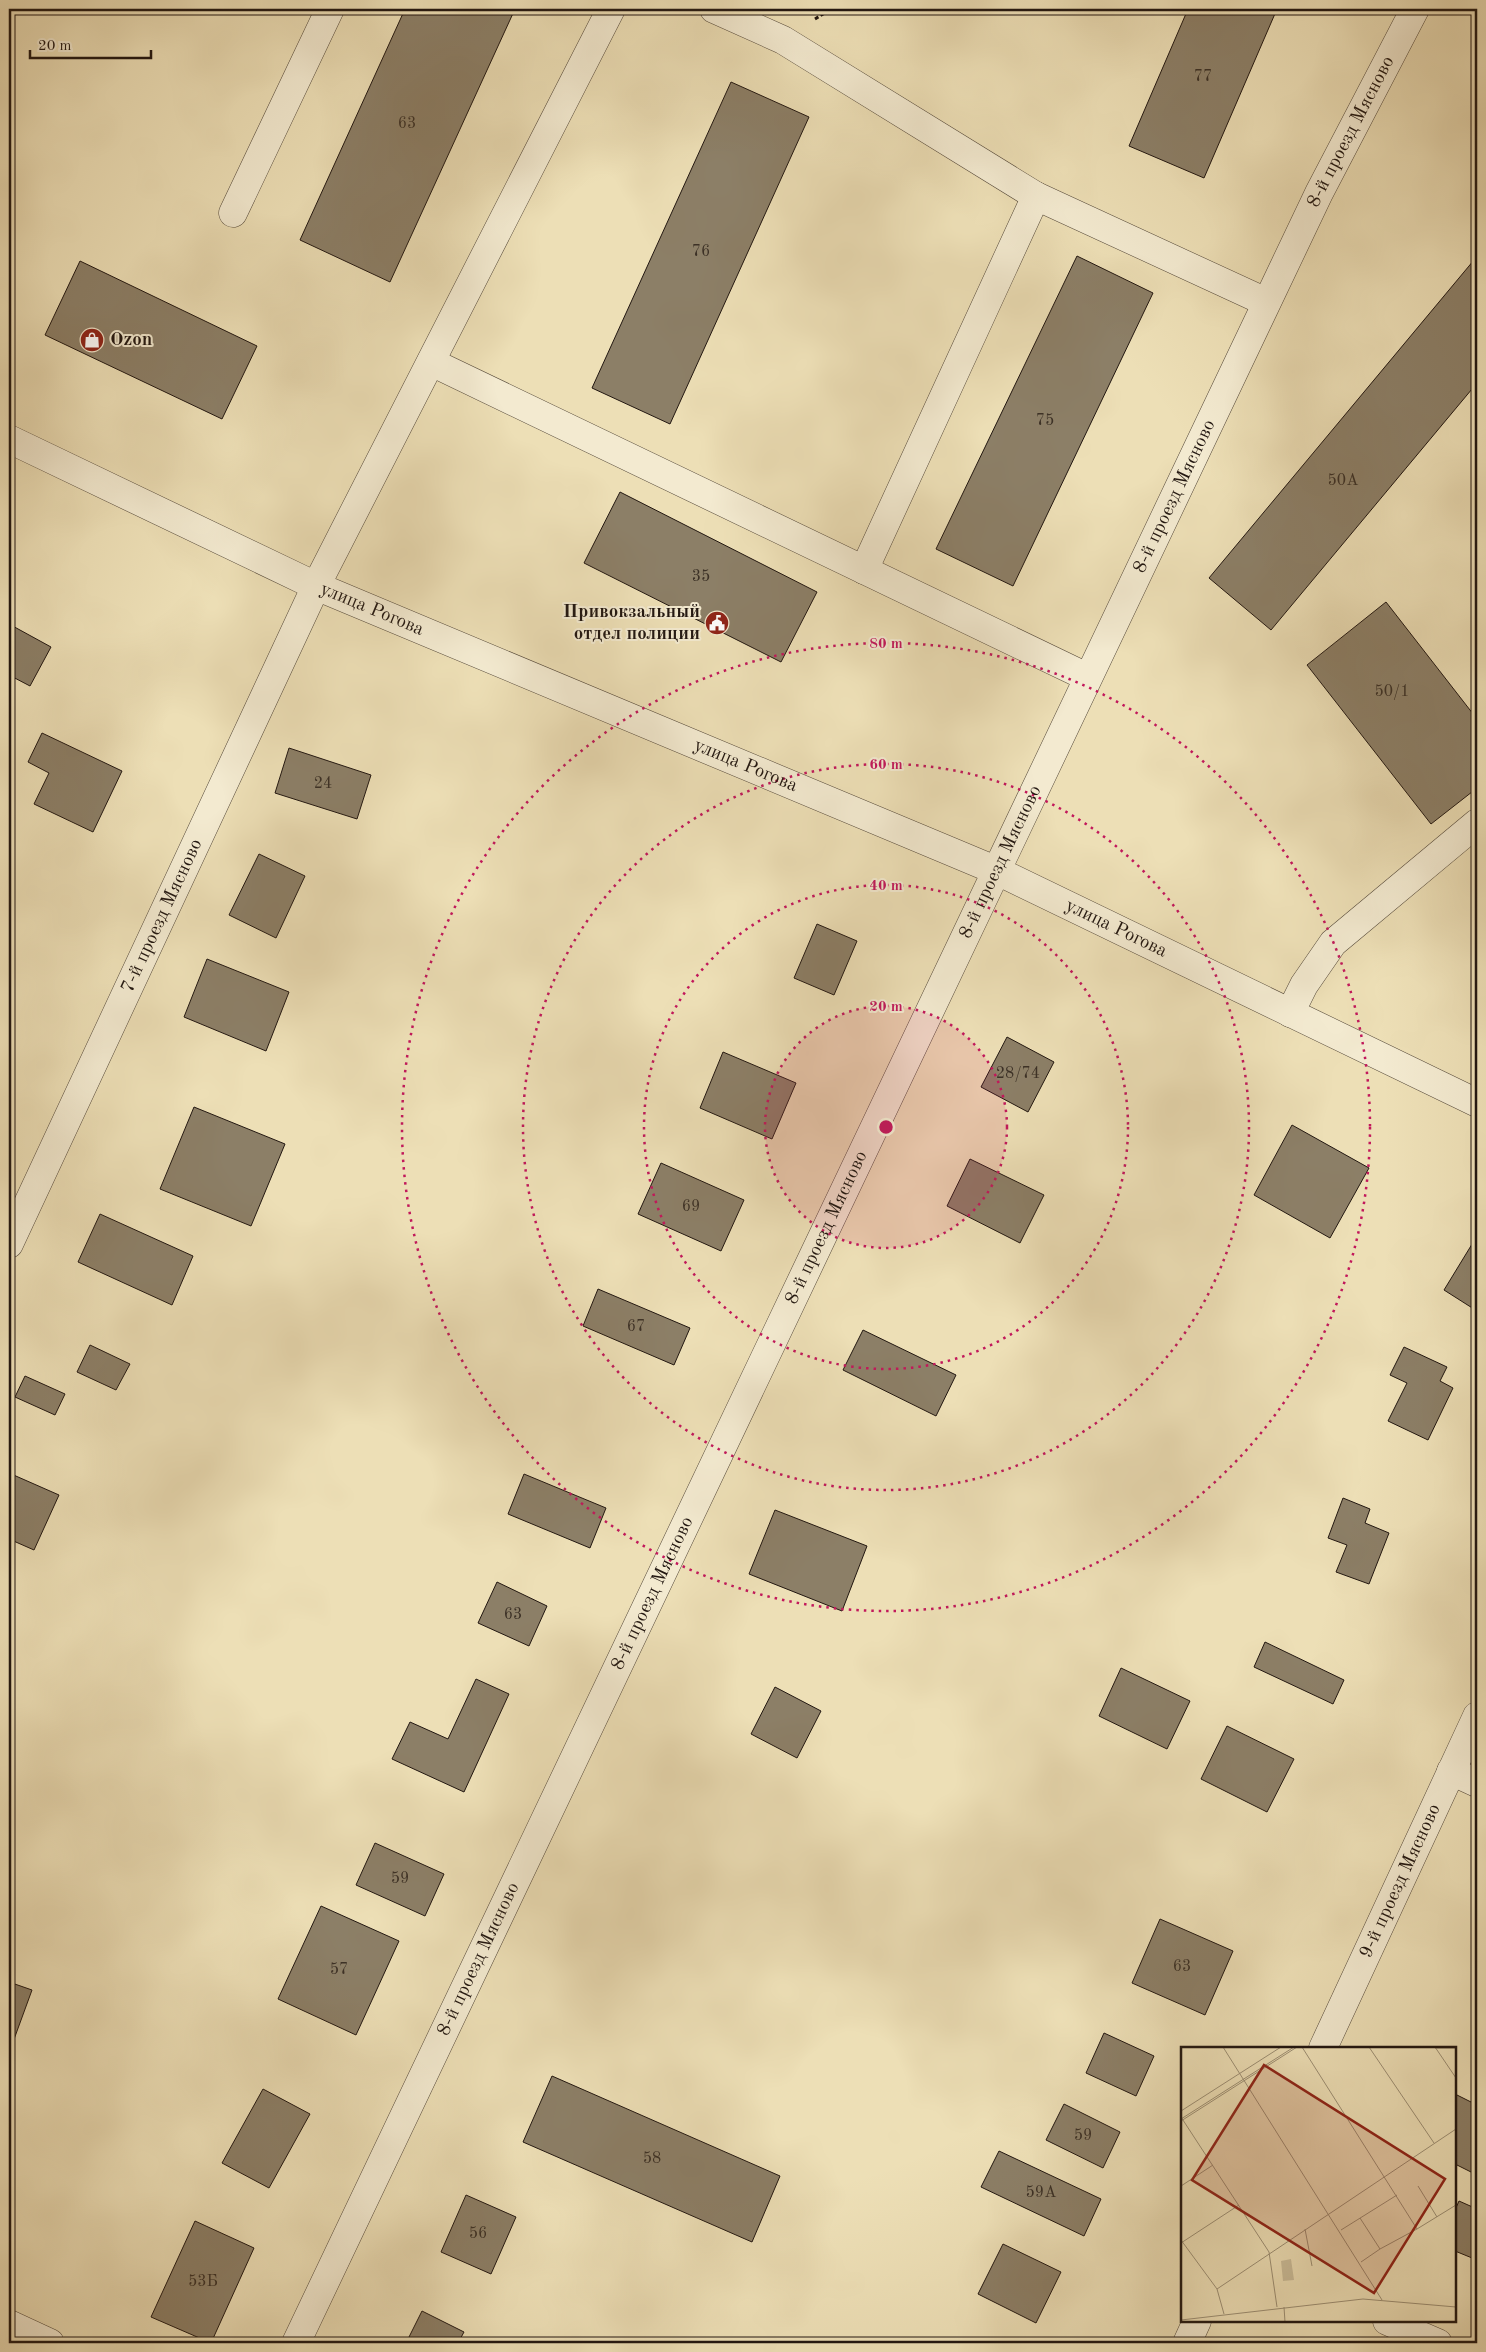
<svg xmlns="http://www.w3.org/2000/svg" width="1486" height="2352" font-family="'Old Standard TT',serif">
	<rect width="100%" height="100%" fill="#eddfb6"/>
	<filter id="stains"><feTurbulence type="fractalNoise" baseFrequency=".004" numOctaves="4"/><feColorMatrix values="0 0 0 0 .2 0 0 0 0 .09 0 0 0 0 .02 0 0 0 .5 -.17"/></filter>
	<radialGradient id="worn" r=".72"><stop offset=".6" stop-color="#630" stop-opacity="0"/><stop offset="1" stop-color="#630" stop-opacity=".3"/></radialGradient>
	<!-- building -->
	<g fill="#8c7f67" stroke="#221711">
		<polygon points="405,9 515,9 390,282 300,240"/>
		<polygon points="1188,9 1277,9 1204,178 1129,146"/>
		<polygon points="731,82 809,117 670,424 592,388"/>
		<polygon points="1077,256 1153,293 1013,586 936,549"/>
		<polygon points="1474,260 1477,263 1477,383 1271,630 1209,578"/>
		<polygon points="80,261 257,346 222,419 45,335"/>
		<polygon points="620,492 817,592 781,662 584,563"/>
		<polygon points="1386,602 1477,719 1477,788 1431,824 1307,665"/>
		<polygon points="9,624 51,647 30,686 9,675"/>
		<polygon points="42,733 122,771 93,832 34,804 49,773 28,762"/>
		<polygon points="289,748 371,775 357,819 275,793"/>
		<polygon points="259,854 305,876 276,938 229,915"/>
		<polygon points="817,924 857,941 834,995 794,978"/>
		<polygon points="207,959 289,992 266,1051 184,1017"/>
		<polygon points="1007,1037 1054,1062 1028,1112 981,1087"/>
		<polygon points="723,1052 796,1083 772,1139 700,1108"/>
		<polygon points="194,1107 285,1144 251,1226 160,1189"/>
		<polygon points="1292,1125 1369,1168 1330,1238 1254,1195"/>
		<polygon points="970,1159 1044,1195 1020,1243 947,1206"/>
		<polygon points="661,1163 744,1200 721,1251 638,1214"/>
		<polygon points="100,1214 193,1256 172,1305 78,1262"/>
		<polygon points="1477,1236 1477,1311 1444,1290"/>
		<polygon points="598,1289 690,1328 674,1365 583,1326"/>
		<polygon points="863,1330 956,1375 936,1416 843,1370"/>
		<polygon points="90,1345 130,1364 116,1390 77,1372"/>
		<polygon points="1404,1347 1447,1367 1440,1381 1453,1388 1428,1440 1388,1421 1407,1383 1390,1375"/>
		<polygon points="25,1376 65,1394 55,1415 15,1397"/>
		<polygon points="9,1473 59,1495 34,1550 9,1539"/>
		<polygon points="524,1474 606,1508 590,1548 508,1514"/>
		<polygon points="1343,1498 1370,1509 1365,1523 1389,1533 1369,1584 1336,1572 1347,1545 1328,1538"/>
		<polygon points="775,1510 867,1546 842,1611 749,1574"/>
		<polygon points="497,1582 547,1606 529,1646 478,1623"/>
		<polygon points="1265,1642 1344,1680 1333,1704 1254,1667"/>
		<polygon points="1121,1668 1190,1701 1167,1749 1099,1716"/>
		<polygon points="476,1679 509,1694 464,1792 392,1759 410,1722 448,1739"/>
		<polygon points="775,1687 821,1711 797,1758 751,1734"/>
		<polygon points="1227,1726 1294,1759 1267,1812 1201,1779"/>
		<polygon points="375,1843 444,1874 425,1916 356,1885"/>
		<polygon points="321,1906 399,1941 356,2035 278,1999"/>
		<polygon points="1160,1919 1233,1951 1205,2015 1132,1983"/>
		<polygon points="9,1982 32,1990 9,2053"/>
		<polygon points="1104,2033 1154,2056 1136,2096 1086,2073"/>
		<polygon points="552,2076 780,2176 752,2242 523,2142"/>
		<polygon points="263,2089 310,2114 269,2188 222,2163"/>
		<polygon points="1455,2094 1477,2105 1477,2175 1455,2164"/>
		<polygon points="1064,2104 1120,2132 1103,2168 1046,2140"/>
		<polygon points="999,2151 1101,2199 1084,2236 981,2187"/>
		<polygon points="466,2195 516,2217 491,2274 441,2252"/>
		<polygon points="1459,2201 1477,2209 1477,2260 1455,2251 1455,2210"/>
		<polygon points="195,2221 254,2248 211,2343 151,2317"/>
		<polygon points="1003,2244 1061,2272 1036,2323 978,2294"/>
		<polygon points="422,2311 464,2332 458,2343 406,2343"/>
	</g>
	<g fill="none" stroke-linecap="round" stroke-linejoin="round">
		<!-- minor casing -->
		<g stroke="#55493a" stroke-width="29">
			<g id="minor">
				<polyline points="714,9 783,40 1036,196"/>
				<polyline points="233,213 330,9"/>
				<polyline points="431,362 1087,677"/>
				<path id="s1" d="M9,439L316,586L995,870L1477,1103"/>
				<polyline points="864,570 1036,196 1266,302"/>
				<polyline points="1290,1013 1304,985 1333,943 1477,823"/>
				<path id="s2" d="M9,1244L316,586L611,9"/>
				<polyline points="1451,1771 1477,1783"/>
				<path id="s3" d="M1323,2048L1477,1716"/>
				<polyline points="1387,2321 1438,2343"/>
				<polyline points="9,2324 50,2343"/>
				<path id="s4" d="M296,2343L1319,193L1415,9"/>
				<polyline points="1187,2343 1197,2321"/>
			</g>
		</g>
		<!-- path -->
		<polyline stroke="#221711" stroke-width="3" stroke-dasharray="4 2.5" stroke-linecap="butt" points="815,19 831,9"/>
		<!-- minor -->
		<use href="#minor" stroke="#f3ead0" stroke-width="28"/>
	</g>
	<!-- distance rings -->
	<circle cx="886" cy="1127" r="121" fill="#c2185b" fill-opacity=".12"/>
	<g fill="none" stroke="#c2185b" stroke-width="2.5" stroke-dasharray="2.5 5">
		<circle cx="886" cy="1127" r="121"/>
		<circle cx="886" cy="1127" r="242"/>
		<circle cx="886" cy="1127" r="363"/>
		<circle cx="886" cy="1127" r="484"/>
	</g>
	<!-- icons -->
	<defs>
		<g id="shop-disc" transform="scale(1.25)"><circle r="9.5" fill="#8f2418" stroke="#f3ead0"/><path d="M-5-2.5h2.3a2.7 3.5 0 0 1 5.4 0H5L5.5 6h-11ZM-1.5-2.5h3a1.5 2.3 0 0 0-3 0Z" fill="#fff"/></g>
		<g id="civic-disc" transform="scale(1.25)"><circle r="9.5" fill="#8f2418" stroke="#f3ead0"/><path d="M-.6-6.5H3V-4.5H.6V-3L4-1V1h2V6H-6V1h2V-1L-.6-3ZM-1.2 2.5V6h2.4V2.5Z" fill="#fff"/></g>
	</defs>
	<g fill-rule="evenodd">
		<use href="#shop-disc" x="92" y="340"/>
		<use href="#civic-disc" x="717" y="623"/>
	</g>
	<g text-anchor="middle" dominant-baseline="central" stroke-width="4" stroke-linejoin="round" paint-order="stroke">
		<!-- number labels -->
		<g font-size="16" fill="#3c3126">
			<text x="1203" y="77">77</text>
			<text x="407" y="124">63</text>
			<text x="701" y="252">76</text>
			<text x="1045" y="421">75</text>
			<text x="1343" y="481">50А</text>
			<text x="701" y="577">35</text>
			<text x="1392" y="692">50/1</text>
			<text x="323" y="784">24</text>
			<text x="1018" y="1074">28/74</text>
			<text x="691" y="1207">69</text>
			<text x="636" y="1327">67</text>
			<text x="513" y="1615">63</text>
			<text x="400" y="1879">59</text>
			<text x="1182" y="1967">63</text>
			<text x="339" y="1970">57</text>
			<text x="1083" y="2136">59</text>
			<text x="652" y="2159">58</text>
			<text x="1041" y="2193">59А</text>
			<text x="478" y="2234">56</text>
			<text x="203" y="2282">53Б</text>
		</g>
		<!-- street labels -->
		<g font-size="19" fill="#221711" stroke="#f3ead0">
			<text stroke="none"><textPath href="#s4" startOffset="2450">8-й проезд Мясново</textPath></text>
			<text stroke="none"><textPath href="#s4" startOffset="2045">8-й проезд Мясново</textPath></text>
			<text stroke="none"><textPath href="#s1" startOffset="401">улица Рогова</textPath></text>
			<text stroke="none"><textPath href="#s1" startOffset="806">улица Рогова</textPath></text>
			<text stroke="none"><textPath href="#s4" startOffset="1640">8-й проезд Мясново</textPath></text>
			<text stroke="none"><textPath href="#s2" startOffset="362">7-й проезд Мясново</textPath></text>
			<text stroke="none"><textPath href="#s1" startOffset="1211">улица Рогова</textPath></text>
			<text stroke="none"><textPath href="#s4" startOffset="1235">8-й проезд Мясново</textPath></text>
			<text stroke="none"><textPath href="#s4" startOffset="830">8-й проезд Мясново</textPath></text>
			<text stroke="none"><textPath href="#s3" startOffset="184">9-й проезд Мясново</textPath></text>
			<text stroke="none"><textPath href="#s4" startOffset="425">8-й проезд Мясново</textPath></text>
		</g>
		<!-- poi labels -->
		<g font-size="19" font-weight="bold" fill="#221711" stroke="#f3ead0" text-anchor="start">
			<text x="110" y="340">Ozon</text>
			<text x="700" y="612" text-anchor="end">Привокзальный<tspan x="700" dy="22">отдел полиции</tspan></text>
		</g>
	</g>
	<!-- overview -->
	<g transform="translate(1181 2047)">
		<rect width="275" height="275" fill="#eddfb6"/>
		<path d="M110,212L113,233L102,234L100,214Z" fill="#cabd9a"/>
		<path fill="none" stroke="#9c8f74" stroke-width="1" d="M42,0L201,253M121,0L236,182L275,158M188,0L253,96M254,0L275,31M254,1H275M0,64L100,0M0,70L88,205L96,260M0,72L113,0M0,74L116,0M0,139L32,118M237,139L256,170M179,171L199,202L180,215M124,182L131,219M160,183L216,148M0,193L36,242L43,267M0,196L58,158M199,202L236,182M36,242L275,82M103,260L104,275M0,273L182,252L275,260"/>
		<path fill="#8f2418" fill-opacity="0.15" stroke="#8f2418" stroke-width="2.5" d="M83,18L264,132L193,246L11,133Z"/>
		<rect width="275" height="275" fill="none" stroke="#221711" stroke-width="2.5"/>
	</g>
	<circle cx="886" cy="1127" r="8" fill="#c2185b" stroke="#f3ead0" stroke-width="2.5"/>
	<g font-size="15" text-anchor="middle" font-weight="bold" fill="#c2185b" stroke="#f3ead0" stroke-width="4" stroke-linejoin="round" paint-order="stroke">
		<text x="886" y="648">80 m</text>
		<text x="886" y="769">60 m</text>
		<text x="886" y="890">40 m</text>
		<text x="886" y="1011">20 m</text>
	</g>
	<!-- margin -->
	<rect width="1486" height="2352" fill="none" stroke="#eddfb6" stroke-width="30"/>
	<rect x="10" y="10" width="1466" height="2332" fill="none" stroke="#221711" stroke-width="2.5"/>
	<rect x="15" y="15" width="1456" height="2322" fill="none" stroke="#221711"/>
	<!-- scale -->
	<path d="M30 50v8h121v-8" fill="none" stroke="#221711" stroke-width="2.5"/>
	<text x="38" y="50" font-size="15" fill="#221711" stroke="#f3ead0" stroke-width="4" paint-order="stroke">20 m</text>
	<rect width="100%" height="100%" filter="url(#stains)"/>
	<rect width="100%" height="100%" fill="url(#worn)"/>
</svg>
